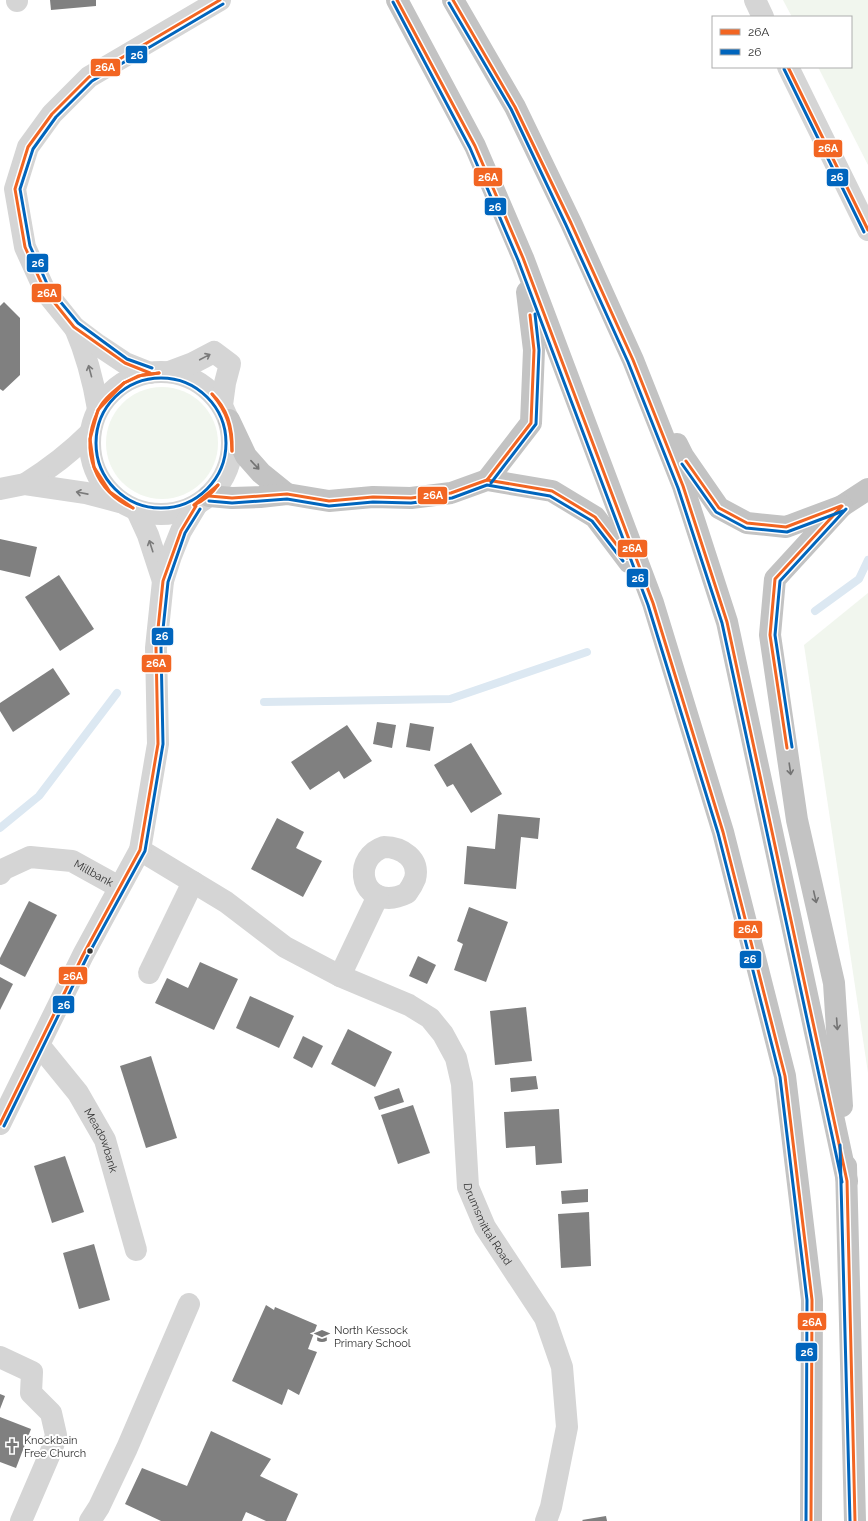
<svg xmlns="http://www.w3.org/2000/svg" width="868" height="1521" font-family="Raleway,sans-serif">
	<rect width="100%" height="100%" fill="#fff"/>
	<!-- green -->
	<g fill="#f1f6ee">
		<polygon points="783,0 868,0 868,165 818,67 851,67 851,17 792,17"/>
		<circle cx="162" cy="443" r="56"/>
		<polygon points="868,593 868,1073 804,645"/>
	</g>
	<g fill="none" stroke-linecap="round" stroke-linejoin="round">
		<!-- stream -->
		<g stroke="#dce8f2" stroke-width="8">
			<polyline points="815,611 859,579 868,560"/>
			<polyline points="264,702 450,699 587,652"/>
			<polyline points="0,828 39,796 117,693"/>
		</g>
	</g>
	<!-- building -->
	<g fill="#808080">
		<polygon points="50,0 96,0 96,6 51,10"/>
		<polygon points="4,302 20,318 20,375 3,391 0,389 0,306"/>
		<polygon points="0,539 37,547 30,577 0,570"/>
		<polygon points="59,575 94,629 60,651 25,597"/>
		<polygon points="53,668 70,694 13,732 0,711 0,703"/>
		<polygon points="377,722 396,725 392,748 373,744"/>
		<polygon points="410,723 434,727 430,751 406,747"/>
		<polygon points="347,725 372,761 344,779 339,771 310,790 291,762"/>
		<polygon points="471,743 502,794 471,813 453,784 447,787 434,765"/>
		<polygon points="498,814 540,818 538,839 521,837 516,889 464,884 467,846 495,849"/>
		<polygon points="277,818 304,832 296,848 322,861 303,897 251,869"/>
		<polygon points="29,901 57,915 25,977 0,964 0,958"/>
		<polygon points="469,907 508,922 486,982 454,970 463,944 457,941"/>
		<polygon points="418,956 436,965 427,984 409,976"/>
		<polygon points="200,962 238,979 214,1030 155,1003 167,978 188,988"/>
		<polygon points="0,977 13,984 0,1010"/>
		<polygon points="250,996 294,1016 279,1048 236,1028"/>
		<polygon points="526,1007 532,1061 495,1065 490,1011"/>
		<polygon points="348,1029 392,1052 375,1087 331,1064"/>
		<polygon points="303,1036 323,1046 312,1068 293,1058"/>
		<polygon points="151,1056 177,1138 146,1148 120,1066"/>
		<polygon points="536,1076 538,1089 511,1092 510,1078"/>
		<polygon points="399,1088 404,1102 379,1110 374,1097"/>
		<polygon points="413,1105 430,1153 398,1164 381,1115"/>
		<polygon points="559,1109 562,1163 536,1165 535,1146 506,1148 504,1112"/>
		<polygon points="65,1156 84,1212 52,1223 34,1166"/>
		<polygon points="588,1189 588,1202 562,1204 561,1191"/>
		<polygon points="589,1212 591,1266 561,1268 558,1214"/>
		<polygon points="94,1244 110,1300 79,1309 63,1253"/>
		<polygon points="266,1305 274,1310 275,1307 317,1325 308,1349 317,1352 299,1395 288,1389 282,1405 232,1381"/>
		<polygon points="0,1394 5,1396 0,1409"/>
		<polygon points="0,1417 31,1429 16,1468 0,1462"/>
		<polygon points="211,1431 271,1459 260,1476 298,1494 286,1521 266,1521 246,1512 242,1521 161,1521 125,1504 142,1468 187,1486"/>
		<polygon points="606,1516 607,1521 583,1521 582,1520"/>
	</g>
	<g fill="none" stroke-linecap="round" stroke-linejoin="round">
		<!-- minor -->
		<g stroke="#d5d5d5" stroke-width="22">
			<polyline points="17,0 17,1"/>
			<polyline points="755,0 763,17"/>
			<polyline points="788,67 868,230"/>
			<path d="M75,328C87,356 93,379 98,409"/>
			<circle cx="161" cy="443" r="71"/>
			<polyline points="169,372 193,363 214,352 230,364 225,383 222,405"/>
			<polyline points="150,373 125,363 98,345 74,327 45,291 25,247 15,189 28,147 52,114 89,77 220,0"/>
			<path d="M25,484C49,469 70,453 90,433"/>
			<polyline points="0,489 25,484 86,493 120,502"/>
			<polyline points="137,511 148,535 163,581"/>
			<path d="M384,847C402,847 420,859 415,879C413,884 410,889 407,893C401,896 396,898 389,898C359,898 354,857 384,847Z"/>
			<path id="s1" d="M140,850L226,902L285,947L340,976L409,1005L430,1018L443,1034L456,1058L462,1084L468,1187L485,1227L545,1318L562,1367L567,1427L551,1507L546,1521"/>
			<path id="s2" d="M0,874L4,869L30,857L72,861L119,887"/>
			<polyline points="149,973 193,882"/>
			<polyline points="340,976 378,896"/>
			<path id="s3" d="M39,1045L78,1093L105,1140L136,1250"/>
			<polyline points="0,1124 83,955 140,850 158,744 156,648 163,581 171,556 181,531 196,506"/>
			<polyline points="0,1357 32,1372 31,1393 51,1413 56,1435 52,1449 21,1521"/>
			<polyline points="90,1521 99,1507 127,1448 189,1304"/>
		</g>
		<!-- highway -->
		<g stroke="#c3c3c3" stroke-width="22">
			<polyline points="397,0 475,146 523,258 653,603 723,832 785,1076 812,1300 811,1521"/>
			<polyline points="453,0 515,107 571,223 633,360 683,486 727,622 847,1181"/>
			<polyline points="229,420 246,456 261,473 287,494"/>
			<polyline points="677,444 683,456 719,508 747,523 786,527 842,506 868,489"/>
			<polyline points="487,480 531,423 534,350 527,292"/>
			<polyline points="209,496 232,498 260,497 287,494 329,501 373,497 411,498 451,493 487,480 552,491 595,517 629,562"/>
			<polyline points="842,506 775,579 770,635 797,820 834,983 842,1106"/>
			<polyline points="846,1166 855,1521"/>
		</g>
		<!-- bus-1 casing -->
		<g stroke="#fff" stroke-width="6">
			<g id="bus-1">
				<polyline points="397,0 475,146 523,258 653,603 723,832 785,1076 812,1300 811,1521"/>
				<polyline points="453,0 515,107 571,223 633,360 683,486 727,622 847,1181 855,1521"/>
				<polyline points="788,67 868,230"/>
				<polyline points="150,373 125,363 74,327 45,291 25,247 15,189 28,147 52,114 89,77 220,0"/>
				<polyline points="124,383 98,410 90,439 94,467 110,492 133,508"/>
				<path d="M124,383C113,392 102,400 97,413C80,451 95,491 133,508"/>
				<polyline points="124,383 138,376 159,373"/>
				<polyline points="124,383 142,375 159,373"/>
				<path d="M212,394C228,409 233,430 232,451"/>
				<path d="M212,394C228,413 231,427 232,451"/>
				<polyline points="686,461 719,508 747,523 786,527 841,506"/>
				<polyline points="487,480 531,423 534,350 530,315"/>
				<polyline points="209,496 232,498 287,494 329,501 373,497 411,498 451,493 487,480 552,491 595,517 627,558"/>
				<polyline points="194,505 218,485"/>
				<path d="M194,505C203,501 213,493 218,485"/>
				<polyline points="787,748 770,635 775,579 842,506"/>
				<polyline points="0,1124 83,955 140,850 158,744 156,648 163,581 181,531 196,506"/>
			</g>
		</g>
		<!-- bus-2 casing -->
		<g stroke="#fff" stroke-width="6">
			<g id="bus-2">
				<polyline points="393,2 470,148 518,260 648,605 718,833 780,1077 807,1300 806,1521"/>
				<polyline points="449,3 511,109 566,225 628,362 678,488 722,623 842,1182"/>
				<polyline points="784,69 864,232"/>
				<polyline points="152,368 127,359 78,323 49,288 30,246 20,189 33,149 56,117 92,81 223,4"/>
				<circle cx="161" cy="443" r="65"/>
				<polyline points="682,464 716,512 746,528 787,532 843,511"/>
				<polyline points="491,483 536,424 539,350 535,314"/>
				<polyline points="209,501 232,503 287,499 329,506 373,502 411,503 452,498 487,485 550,496 592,521 623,561"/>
				<polyline points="792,747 775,635 780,581 846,509"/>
				<polyline points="4,1126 87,957 145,851 163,744 161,648 168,582 185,533 200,509"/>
				<polyline points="840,1145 850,1521"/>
			</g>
		</g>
		<!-- bus-1 -->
		<use href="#bus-1" stroke="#f26522" stroke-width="3"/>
		<!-- bus-2 -->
		<use href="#bus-2" stroke="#0065bd" stroke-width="3"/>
	</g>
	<!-- one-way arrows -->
	<defs><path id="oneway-shaft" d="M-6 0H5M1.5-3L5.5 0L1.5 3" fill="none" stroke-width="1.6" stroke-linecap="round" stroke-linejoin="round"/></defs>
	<g stroke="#7b7b7b">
		<use href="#oneway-shaft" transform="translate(205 357) rotate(-28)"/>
		<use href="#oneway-shaft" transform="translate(90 371) rotate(-105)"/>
		<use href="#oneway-shaft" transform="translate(82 493) rotate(-169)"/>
		<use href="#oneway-shaft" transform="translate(151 546) rotate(-108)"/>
	</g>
	<g stroke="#737373">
		<use href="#oneway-shaft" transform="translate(255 465) rotate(47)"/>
		<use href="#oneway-shaft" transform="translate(790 769) rotate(82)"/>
		<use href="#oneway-shaft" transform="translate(815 897) rotate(77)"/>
		<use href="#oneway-shaft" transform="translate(837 1024) rotate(86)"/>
	</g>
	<!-- icons -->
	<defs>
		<g id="school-bare" transform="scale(1.2)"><path d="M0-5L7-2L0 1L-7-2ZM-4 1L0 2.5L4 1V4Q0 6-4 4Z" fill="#797979" stroke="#fff" stroke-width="2.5" paint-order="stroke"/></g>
		<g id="church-bare" transform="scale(1.2)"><path d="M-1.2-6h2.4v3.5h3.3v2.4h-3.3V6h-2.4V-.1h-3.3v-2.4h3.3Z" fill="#797979" stroke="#fff" stroke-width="2.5" paint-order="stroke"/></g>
	</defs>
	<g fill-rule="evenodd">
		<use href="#school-bare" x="322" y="1336"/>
		<use href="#church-bare" x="12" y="1446"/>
	</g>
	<!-- markers -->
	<circle fill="#313131" stroke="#fff" stroke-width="1.5" cx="90" cy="951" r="3.5"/>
	<g text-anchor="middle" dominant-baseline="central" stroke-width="4" stroke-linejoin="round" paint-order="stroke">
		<!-- street labels -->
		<g font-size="11" fill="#313131" stroke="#fff">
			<text stroke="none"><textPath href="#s2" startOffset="102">Millbank</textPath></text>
			<text stroke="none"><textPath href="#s3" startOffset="115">Meadowbank</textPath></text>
			<text stroke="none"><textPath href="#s1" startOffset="556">Drumsmittal Road</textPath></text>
		</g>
		<!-- poi labels -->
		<g font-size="11" fill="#313131" stroke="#fff" text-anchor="start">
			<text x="334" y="1330">North Kessock<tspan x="334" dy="13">Primary School</tspan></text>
			<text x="24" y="1440">Knockbain<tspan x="24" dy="13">Free Church</tspan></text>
		</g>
	</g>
	<g stroke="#fff" stroke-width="1.5">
		<rect x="125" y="45" width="23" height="19" rx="4" fill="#0065bd"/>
		<rect x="90" y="58" width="31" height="19" rx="4" fill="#f26522"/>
		<rect x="813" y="139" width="30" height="19" rx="4" fill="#f26522"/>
		<rect x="473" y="167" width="30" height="20" rx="4" fill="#f26522"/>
		<rect x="826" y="168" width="23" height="19" rx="4" fill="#0065bd"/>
		<rect x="484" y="197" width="23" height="19" rx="4" fill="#0065bd"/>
		<rect x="26" y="253" width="23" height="20" rx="4" fill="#0065bd"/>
		<rect x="31" y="283" width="31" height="20" rx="4" fill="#f26522"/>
		<rect x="417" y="486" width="31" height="19" rx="4" fill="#f26522"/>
		<rect x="617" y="539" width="31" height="19" rx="4" fill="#f26522"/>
		<rect x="626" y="568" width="23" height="20" rx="4" fill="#0065bd"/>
		<rect x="151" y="627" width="23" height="19" rx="4" fill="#0065bd"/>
		<rect x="141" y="654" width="31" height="19" rx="4" fill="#f26522"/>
		<rect x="733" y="920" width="30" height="19" rx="4" fill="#f26522"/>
		<rect x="739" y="950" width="23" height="19" rx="4" fill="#0065bd"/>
		<rect x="58" y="966" width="30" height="19" rx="4" fill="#f26522"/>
		<rect x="52" y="995" width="23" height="19" rx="4" fill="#0065bd"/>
		<rect x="797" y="1312" width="30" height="19" rx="4" fill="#f26522"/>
		<rect x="795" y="1342" width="23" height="20" rx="4" fill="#0065bd"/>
	</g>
	<g font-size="11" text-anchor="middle" font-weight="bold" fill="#fff">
		<text x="137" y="59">26</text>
		<text x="105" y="71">26A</text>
		<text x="828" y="152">26A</text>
		<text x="488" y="181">26A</text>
		<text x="837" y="181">26</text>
		<text x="495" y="211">26</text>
		<text x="38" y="267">26</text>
		<text x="47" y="297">26A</text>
		<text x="433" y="499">26A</text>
		<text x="632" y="552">26A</text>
		<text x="638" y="582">26</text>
		<text x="162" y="640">26</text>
		<text x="156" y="667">26A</text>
		<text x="748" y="933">26A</text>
		<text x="750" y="963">26</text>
		<text x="73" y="980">26A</text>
		<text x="64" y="1009">26</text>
		<text x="812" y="1326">26A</text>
		<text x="807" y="1356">26</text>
	</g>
	<!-- legend -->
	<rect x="712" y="16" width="140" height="52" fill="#ffffff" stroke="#adadad"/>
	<rect x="720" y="29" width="20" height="6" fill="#f26522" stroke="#adadad"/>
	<text x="748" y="36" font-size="12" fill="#313131">26A</text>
	<rect x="720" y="49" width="20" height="6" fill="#0065bd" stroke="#adadad"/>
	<text x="748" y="56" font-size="12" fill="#313131">26</text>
</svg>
